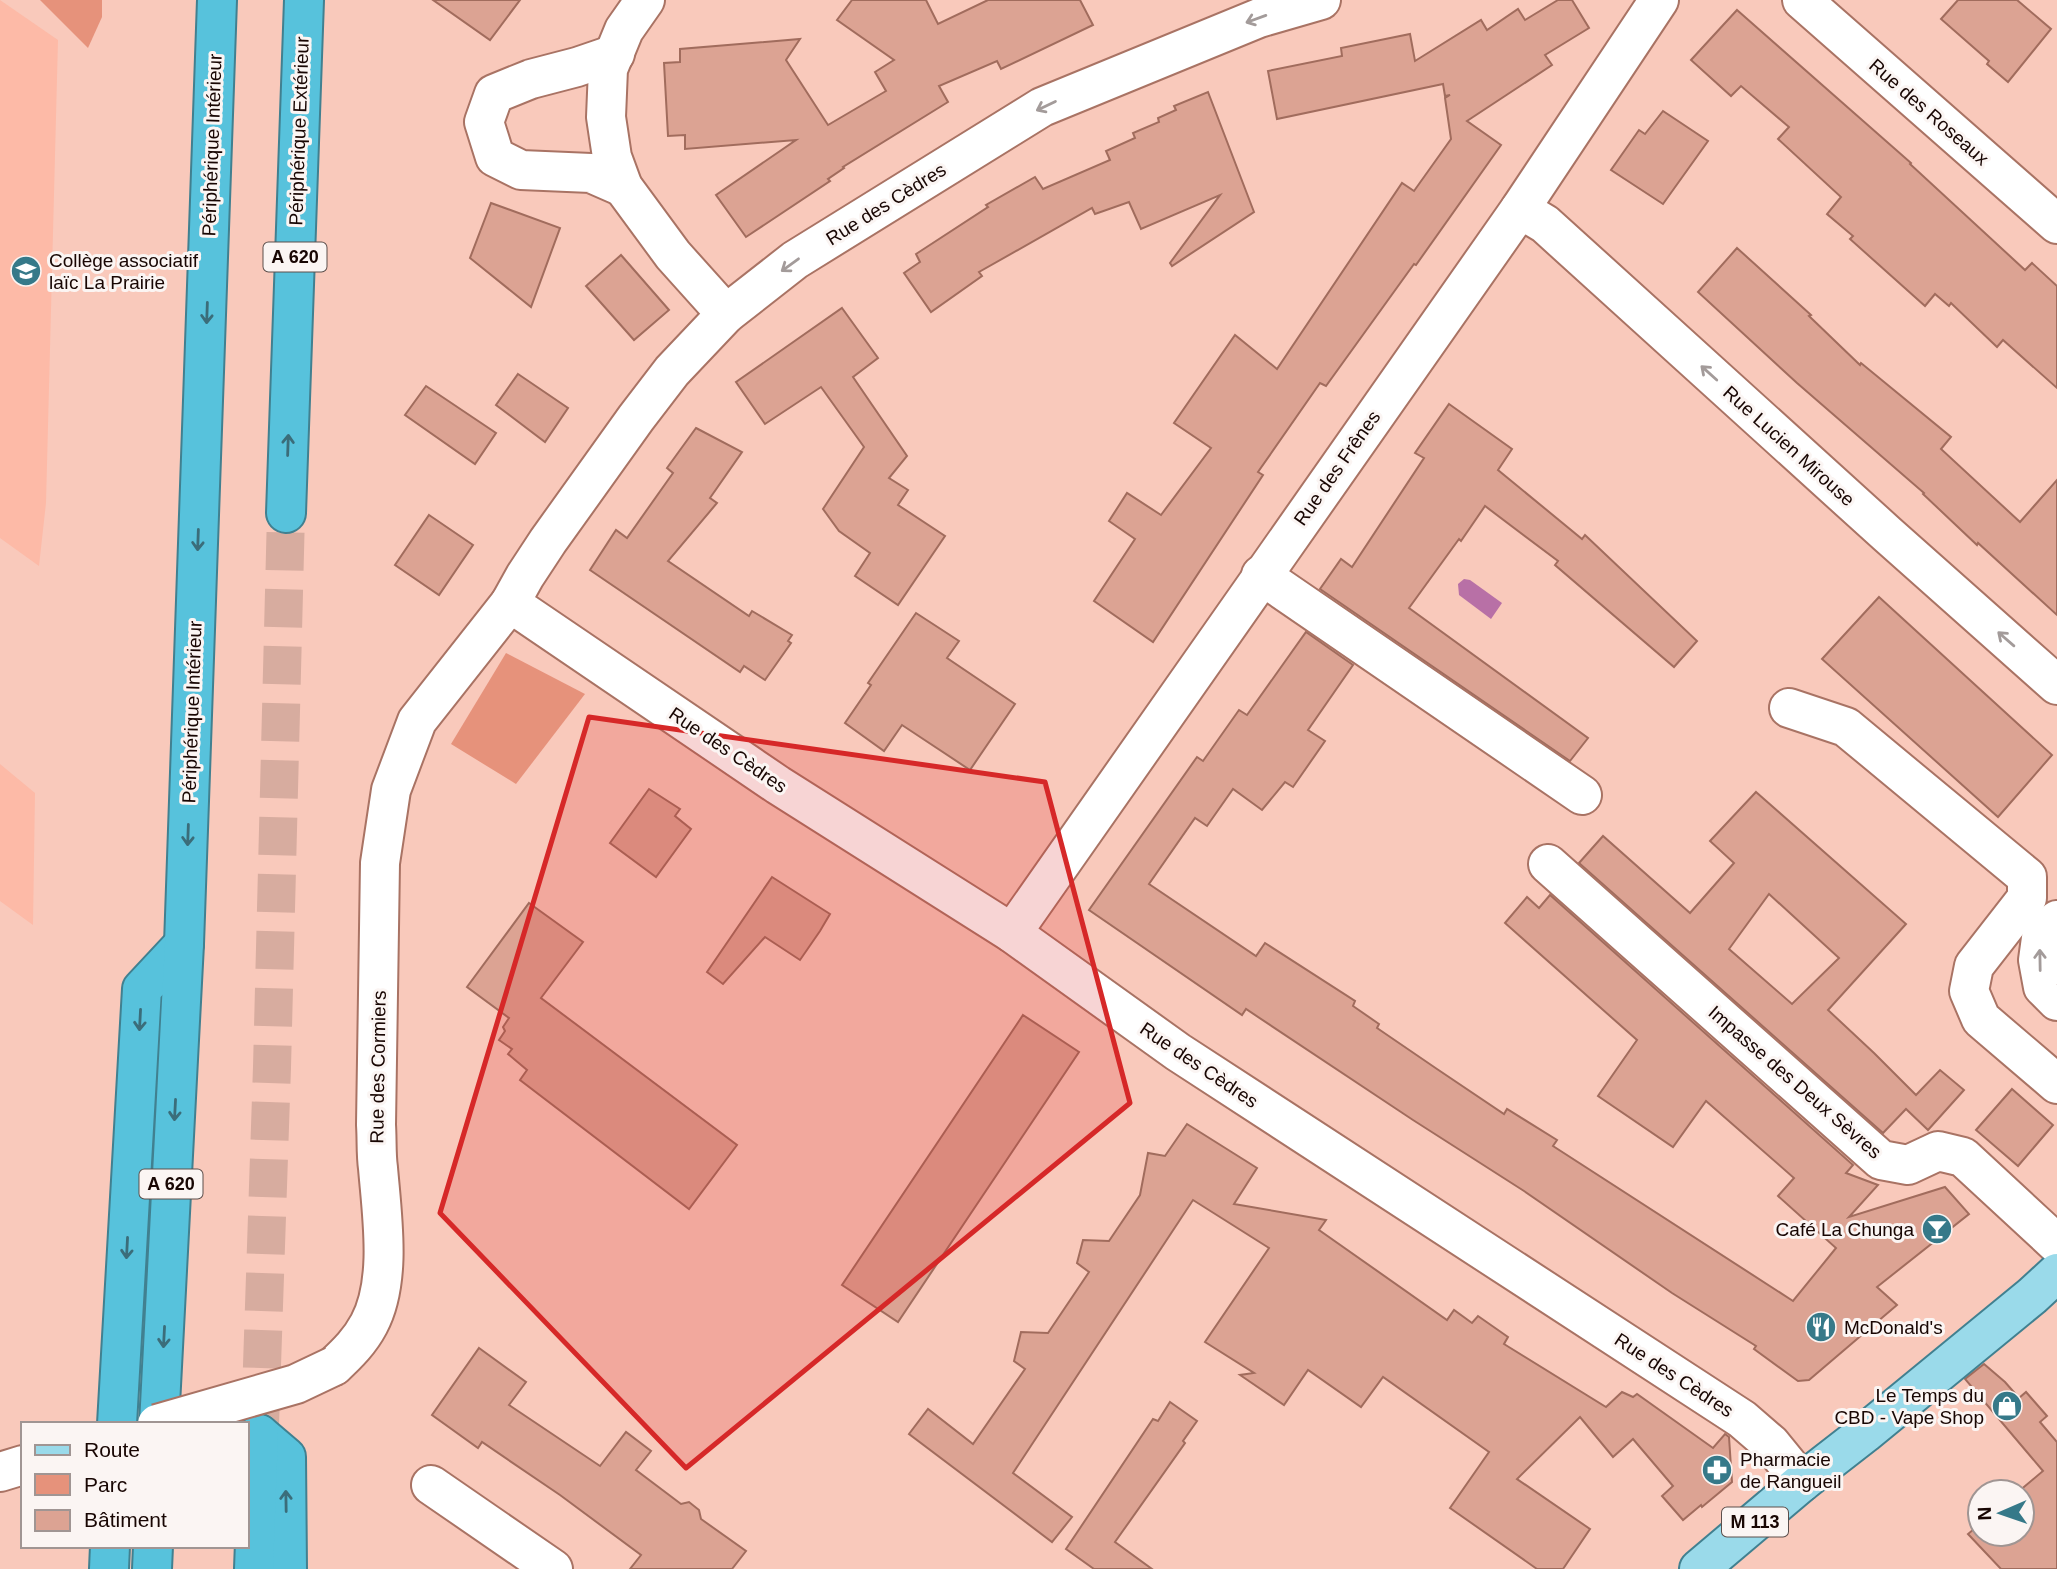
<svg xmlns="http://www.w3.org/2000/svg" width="2057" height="1569" font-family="Arial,sans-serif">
	<rect width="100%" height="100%" fill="#f9c9bb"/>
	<!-- built -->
	<g fill="#fdbaa7">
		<polygon points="0,0 58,40 46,503 39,566 0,538"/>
		<polygon points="0,764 35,793 33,925 0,901"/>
	</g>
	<!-- green -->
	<g fill="#e6927b">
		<polygon points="40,0 102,0 102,17 88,48"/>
		<polygon points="506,653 585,694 516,784 451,744"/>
	</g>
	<!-- water -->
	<polygon fill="#b870a6" points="1464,579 1470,580 1502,603 1491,619 1459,595 1458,584"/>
	<!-- building -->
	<g fill="#dca393" stroke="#a16c5d" stroke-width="2" fill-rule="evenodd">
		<polygon points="433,0 520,0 490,40"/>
		<polygon points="852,0 926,0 938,24 988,0 1080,0 1093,25 1001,69 997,61 939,86 948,102 843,167 844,168 828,179 830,181 746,237 716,195 796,140 685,149 685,135 668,136 664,63 680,62 680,49 800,39 786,60 828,125 886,91 875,72 894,60 837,20"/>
		<polygon points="1558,0 1572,0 1589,28 1545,55 1552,65 1467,121 1501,145 1416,265 1414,264 1326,386 1320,383 1258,472 1263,475 1153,642 1094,601 1135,539 1109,521 1127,493 1161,515 1211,448 1174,423 1235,335 1277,369 1402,183 1414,191 1451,139 1445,98 1450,95 1445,96 1443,84 1277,119 1268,71 1342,56 1341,48 1410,34 1415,61 1481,20 1487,30 1518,9 1525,20"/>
		<polygon points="1958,0 2017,0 2051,29 2008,82 1987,64 1989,61 1941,19"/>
		<polygon points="1737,10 1911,163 1910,164 2025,270 2032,263 2057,286 2057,388 2003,340 1997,347 1951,303 1949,306 1935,294 1925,306 1850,239 1853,236 1827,214 1841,197 1778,139 1789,127 1741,86 1731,96 1691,60"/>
		<polygon points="1208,92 1254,212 1172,266 1170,263 1220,195 1141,229 1129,202 1095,214 1092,208 979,272 982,276 931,312 904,273 920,262 916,254 988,207 986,205 1035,177 1043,189 1110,160 1106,151 1135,138 1133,133 1159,122 1158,118 1176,110 1174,106"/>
		<polygon points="1663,111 1708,141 1663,204 1611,170 1639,130 1645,134"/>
		<polygon points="491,203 560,228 531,307 470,258"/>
		<polygon points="1737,248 1811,315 1809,316 1860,365 1861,363 1951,437 1941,449 2020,522 2057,480 2057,615 1978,543 1977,545 1923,494 1924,493 1797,383 1698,292"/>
		<polygon points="621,255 669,310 634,340 586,286"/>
		<polygon points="842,308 878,358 853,377 907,456 889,478 908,490 898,505 945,536 898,605 855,576 870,553 839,531 823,509 864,447 821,387 765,424 736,382"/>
		<polygon points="518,374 568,408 545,442 496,405"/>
		<polygon points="426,386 496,433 475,464 405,415"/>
		<polygon points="1449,404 1512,449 1498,470 1582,539 1585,535 1697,641 1674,667 1555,565 1558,561 1485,506 1461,541 1459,539 1409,608 1588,738 1570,761 1320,589 1341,559 1352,567 1424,458 1415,453"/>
		<polygon points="696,428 742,452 710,498 717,503 668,561 749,616 752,611 792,635 788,641 791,643 765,680 744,666 740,672 590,570 616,530 627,538 673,473 667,468"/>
		<polygon points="429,515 473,545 439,595 395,565"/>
		<polygon points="1879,597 2052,755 1998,817 1822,659"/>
		<polygon points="916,613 959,641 947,658 1015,704 970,770 902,725 884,751 845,723 871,685 868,683"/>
		<polygon points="1306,632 1353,665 1308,730 1325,741 1293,787 1285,782 1262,810 1233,789 1207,826 1195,818 1149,884 1256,956 1265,943 1355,1001 1353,1006 1379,1024 1377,1028 1437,1069 1504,1114 1507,1109 1557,1140 1553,1146 1793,1301 1836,1248 1778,1196 1794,1178 1706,1101 1673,1147 1598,1096 1637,1040 1505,923 1527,897 1539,908 1550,895 1853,1165 1846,1173 1878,1185 1849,1217 1945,1187 1969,1214 1877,1287 1897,1305 1809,1380 1798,1381 1754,1349 1756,1346 1672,1293 1524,1191 1413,1120 1246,1009 1242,1015 1089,910 1197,757 1203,761 1239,710 1247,715"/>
		<polygon points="649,789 680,809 675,816 691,829 656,877 610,843"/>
		<path d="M1756,792L1906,924L1828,1010L1874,1053L1916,1095L1940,1070L1964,1090L1928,1130L1906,1109L1883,1133L1579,863L1603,836L1690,913L1734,863L1710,841ZM1769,894L1839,958L1792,1004L1729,949Z"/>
		<polygon points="772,877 830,914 820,931 800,960 765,937 723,984 707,972"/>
		<polygon points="529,903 583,942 541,998 737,1145 689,1209 520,1080 527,1070 508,1054 512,1049 499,1040 505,1031 503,1027 509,1018 467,987"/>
		<polygon points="1023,1015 1079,1052 898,1322 842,1285"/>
		<polygon points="2012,1089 2053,1125 2018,1166 1976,1130"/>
		<polygon points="1187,1124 1257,1168 1234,1204 1326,1220 1319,1230 1447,1320 1454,1310 1472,1323 1478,1316 1508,1337 1504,1344 1606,1407 1622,1392 1633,1397 1637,1394 1713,1448 1725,1434 1729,1437 1732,1482 1702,1507 1701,1505 1683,1520 1662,1496 1673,1486 1633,1439 1613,1457 1580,1417 1517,1479 1590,1529 1563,1569 1537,1569 1450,1508 1489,1452 1383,1377 1361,1407 1308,1370 1284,1405 1240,1375 1254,1373 1205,1342 1269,1248 1193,1200 1013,1473 1072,1517 1052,1542 909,1434 928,1409 973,1444 1025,1369 1014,1361 1021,1332 1048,1333 1089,1272 1077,1263 1083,1240 1109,1241 1140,1195 1148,1153 1165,1156"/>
		<polygon points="479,1348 526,1382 509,1405 600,1466 626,1432 651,1451 636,1470 681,1504 689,1502 699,1510 701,1519 746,1551 732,1569 630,1569 641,1555 560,1495 482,1442 478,1448 432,1415"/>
		<polygon points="1984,1364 2005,1382 2019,1398 2026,1392 2047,1416 2040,1422 2057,1442 2057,1569 2001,1569 1968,1534 1980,1524 1980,1534 2022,1534 2022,1492 2018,1492 2043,1471 1965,1379"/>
		<polygon points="1170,1402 1197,1421 1183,1441 1185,1443 1115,1542 1152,1569 1094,1569 1066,1549 1153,1419 1158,1421"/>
	</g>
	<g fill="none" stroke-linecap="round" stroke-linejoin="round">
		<!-- highway-tunnel -->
		<polyline stroke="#d7ac9f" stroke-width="38" stroke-dasharray="38 19" stroke-linecap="butt" points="260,1425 272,1067 286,513"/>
		<!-- minor casing -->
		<g stroke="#a97364" stroke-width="42">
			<g id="minor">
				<polyline points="645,0 624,30 608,69 606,117 612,157 623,187 673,255 726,314"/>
				<polyline points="1321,0 1259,18 1042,107 795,260 726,314 672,371 636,418 548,541 525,576 510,603 778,785 1012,933 1178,1052 1742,1419 1771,1444 1802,1482"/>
				<polyline points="1802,0 2057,224"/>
				<polyline points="615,54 577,67 531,79 494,94 484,122 495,157 521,170 591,173 623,187"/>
				<polyline points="1520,209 1545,224 1887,534 2057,685"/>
				<polyline points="1261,575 1582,795"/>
				<polyline points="1789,708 1846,727 2027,877 2027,898 1974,966 1969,991 1981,1019 2057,1084"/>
				<polyline points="1548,864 1881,1160 1908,1165 1938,1151 1963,1157 2057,1244"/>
				<polyline points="2057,920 2041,938 2038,960 2043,987 2057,1001"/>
				<polyline points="1012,933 1520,209 1659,0"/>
				<path d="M334,1366C348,1353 360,1341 369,1324C392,1281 382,1216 378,1168C376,1154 377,1139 376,1125L380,863L391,790L417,721L510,603"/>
				<polyline points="0,1472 23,1465"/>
				<polyline points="431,1485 553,1569"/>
			</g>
		</g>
		<!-- major casing -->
		<g stroke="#418090" stroke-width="42">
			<polyline id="major" points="1699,1569 1802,1482 1865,1433 2032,1296 2057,1273"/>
		</g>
		<!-- highway casing -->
		<g stroke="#418090" stroke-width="42">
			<g id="highway">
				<polyline points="286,513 304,0"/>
				<polyline points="117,1424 142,989 184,944"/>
				<polyline points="159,1424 184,944 217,0"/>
				<polyline points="259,1434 286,1457 287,1569"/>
				<polyline points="109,1569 110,1546"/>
				<polyline points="152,1569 153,1546"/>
				<polyline points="254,1569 259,1434"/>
			</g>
		</g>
		<!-- minor -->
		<use href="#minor" stroke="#fff" stroke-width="38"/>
		<!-- major -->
		<use href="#major" stroke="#9adaea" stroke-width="38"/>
		<!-- highway -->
		<use href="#highway" stroke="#57c2dc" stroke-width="38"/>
		<!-- minor-bridge casing -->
		<g stroke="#a97364" stroke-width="42" stroke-linecap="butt">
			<polyline id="minor-bridge" points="157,1424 296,1384 334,1366"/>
		</g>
		<!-- minor-bridge -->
		<use href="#minor-bridge" stroke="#fff" stroke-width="38"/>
	</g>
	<!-- one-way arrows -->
	<defs><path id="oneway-shaft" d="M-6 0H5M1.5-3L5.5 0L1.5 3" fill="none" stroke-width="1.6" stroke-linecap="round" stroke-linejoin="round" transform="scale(1.75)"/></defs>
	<g stroke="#a39b9a">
		<use href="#oneway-shaft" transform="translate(1256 19) rotate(160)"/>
		<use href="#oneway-shaft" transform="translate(1046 106) rotate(154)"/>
		<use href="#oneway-shaft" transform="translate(790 265) rotate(144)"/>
		<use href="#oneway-shaft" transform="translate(1709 373) rotate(-138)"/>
		<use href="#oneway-shaft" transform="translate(2006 639) rotate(-139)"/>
		<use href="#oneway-shaft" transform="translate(2040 960) rotate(-91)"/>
	</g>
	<g stroke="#3b6d7a">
		<use href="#oneway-shaft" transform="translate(207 313) rotate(92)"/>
		<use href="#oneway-shaft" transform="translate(288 445) rotate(-88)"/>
		<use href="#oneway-shaft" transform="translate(198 540) rotate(92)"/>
		<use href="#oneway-shaft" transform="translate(188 835) rotate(92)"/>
		<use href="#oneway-shaft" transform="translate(140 1020) rotate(93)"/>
		<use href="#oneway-shaft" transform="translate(175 1110) rotate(93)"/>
		<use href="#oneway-shaft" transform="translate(127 1248) rotate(93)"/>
		<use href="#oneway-shaft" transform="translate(164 1337) rotate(93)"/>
		<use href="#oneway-shaft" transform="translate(286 1501) rotate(-91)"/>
	</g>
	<!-- marked area -->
	<path fill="#d62828" fill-opacity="0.2" stroke="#d62828" stroke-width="5" stroke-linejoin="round" d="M589,717L1045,782L1130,1103L686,1468L440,1213Z"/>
	<!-- icons -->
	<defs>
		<g id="school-disc" transform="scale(1.575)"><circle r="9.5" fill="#367989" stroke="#fbf5f3"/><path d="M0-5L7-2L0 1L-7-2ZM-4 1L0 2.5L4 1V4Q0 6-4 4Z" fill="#fff"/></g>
		<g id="bar-disc" transform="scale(1.575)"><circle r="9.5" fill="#367989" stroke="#fbf5f3"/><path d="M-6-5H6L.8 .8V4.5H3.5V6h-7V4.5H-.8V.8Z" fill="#fff"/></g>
		<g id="restaurant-disc" transform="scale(1.575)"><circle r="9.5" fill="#367989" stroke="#fbf5f3"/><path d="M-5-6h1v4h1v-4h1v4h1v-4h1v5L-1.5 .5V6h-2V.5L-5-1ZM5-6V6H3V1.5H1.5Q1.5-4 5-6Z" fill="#fff"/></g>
		<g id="shop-disc" transform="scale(1.575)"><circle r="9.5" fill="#367989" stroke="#fbf5f3"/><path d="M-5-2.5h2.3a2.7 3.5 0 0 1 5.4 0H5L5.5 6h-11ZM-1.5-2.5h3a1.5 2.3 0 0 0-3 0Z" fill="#fff"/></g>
		<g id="pharmacy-disc" transform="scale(1.575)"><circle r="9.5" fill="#367989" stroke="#fbf5f3"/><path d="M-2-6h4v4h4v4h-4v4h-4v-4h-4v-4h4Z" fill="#fff"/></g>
	</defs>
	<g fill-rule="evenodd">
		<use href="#school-disc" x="26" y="271"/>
		<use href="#bar-disc" x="1937" y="1229"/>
		<use href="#restaurant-disc" x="1821" y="1327"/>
		<use href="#shop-disc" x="2007" y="1406"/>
		<use href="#pharmacy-disc" x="1717" y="1470"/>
	</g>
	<g text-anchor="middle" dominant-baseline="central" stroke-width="6" stroke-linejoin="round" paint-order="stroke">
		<!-- shield labels -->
		<g fill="#fbf5f3" stroke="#5c4e4b" stroke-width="2">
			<rect x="263.5" y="242.5" width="63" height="29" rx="5"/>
			<rect x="139.5" y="1169.5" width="63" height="29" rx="5"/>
			<rect x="1722" y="1507.5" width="66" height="29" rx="5"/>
		</g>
		<g font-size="18" font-weight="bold" fill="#180603">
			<text x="295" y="257">A 620</text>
			<text x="171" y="1184">A 620</text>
			<text x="1755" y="1522">M 113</text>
		</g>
		<!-- street labels -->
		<g font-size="19" fill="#180603" stroke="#fbf5f3">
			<text transform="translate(1929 112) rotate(41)">Rue des Roseaux</text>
			<text transform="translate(299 131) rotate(-88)">Périphérique Extérieur</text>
			<text transform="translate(212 145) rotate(-88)">Périphérique Intérieur</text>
			<text transform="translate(886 204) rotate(-32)">Rue des Cèdres</text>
			<text transform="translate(1789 446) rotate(42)">Rue Lucien Mirouse</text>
			<text transform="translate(1337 468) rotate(-55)">Rue des Frênes</text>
			<text transform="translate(192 712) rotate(-88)">Périphérique Intérieur</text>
			<text transform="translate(728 750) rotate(34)">Rue des Cèdres</text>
			<text transform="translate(1199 1065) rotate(34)">Rue des Cèdres</text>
			<text transform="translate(378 1067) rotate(-89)">Rue des Cormiers</text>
			<text transform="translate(1795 1082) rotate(41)">Impasse des Deux Sèvres</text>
			<text transform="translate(1674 1375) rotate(33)">Rue des Cèdres</text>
		</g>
		<!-- poi labels -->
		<g font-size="19" fill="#180603" stroke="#fbf5f3" text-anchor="start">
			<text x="49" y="260">Collège associatif<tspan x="49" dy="22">laïc La Prairie</tspan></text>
			<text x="1914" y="1229" text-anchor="end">Café La Chunga</text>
			<text x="1844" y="1327">McDonald's</text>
			<text x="1984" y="1395" text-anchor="end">Le Temps du<tspan x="1984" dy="22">CBD - Vape Shop</tspan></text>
			<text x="1740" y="1459">Pharmacie<tspan x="1740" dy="22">de Rangueil</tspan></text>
		</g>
	</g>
	<!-- legend -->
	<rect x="21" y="1422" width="228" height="126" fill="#fbf5f3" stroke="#a09593" stroke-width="2"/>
	<rect x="35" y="1445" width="35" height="10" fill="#9adaea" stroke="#a09593" stroke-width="2"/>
	<text x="84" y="1457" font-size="21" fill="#180603">Route</text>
	<rect x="35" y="1474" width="35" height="21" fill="#e6927b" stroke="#a09593" stroke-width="2"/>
	<text x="84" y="1492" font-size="21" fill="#180603">Parc</text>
	<rect x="35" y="1510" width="35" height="21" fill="#dca393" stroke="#a09593" stroke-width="2"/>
	<text x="84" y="1527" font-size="21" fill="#180603">Bâtiment</text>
	<!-- north arrow -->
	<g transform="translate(2001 1513) rotate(268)"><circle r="33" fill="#fbf5f3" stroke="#a09593" stroke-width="2"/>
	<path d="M0-5L12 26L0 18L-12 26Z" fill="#367989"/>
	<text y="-10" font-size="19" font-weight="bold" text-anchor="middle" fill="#180603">N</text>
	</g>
</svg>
